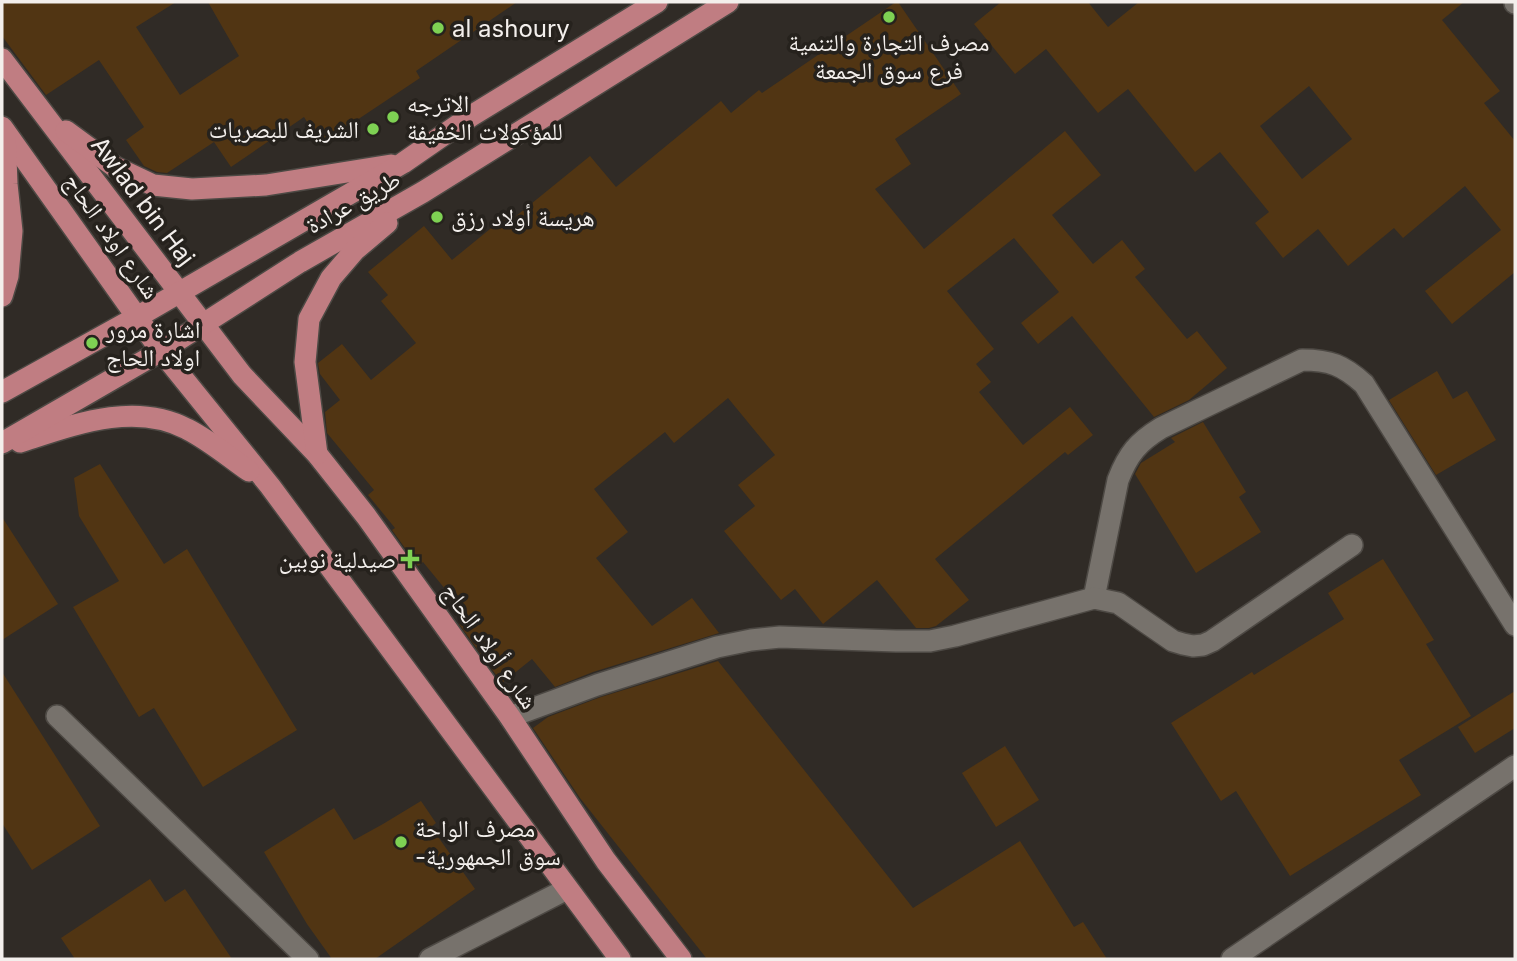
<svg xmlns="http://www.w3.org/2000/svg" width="1517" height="961" font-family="Inter,'Noto Naskh Arabic',sans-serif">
	<rect width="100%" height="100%" fill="#302b26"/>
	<!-- building -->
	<g fill="#513513" fill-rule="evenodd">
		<polygon points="2,2 176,2 136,27 180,95 239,56 208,2 517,2 416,71 420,78 321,144 304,117 231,167 214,142 167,173 157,172 144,166 126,140 144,127 99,60 46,95 2,36"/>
		<polygon points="896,2 898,2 961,94 895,139 911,164 875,189 924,249 1065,131 1101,175 1052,215 1093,264 1122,240 1145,269 1135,277 1187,339 1197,331 1227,368 1189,400 1154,417 1072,316 1038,344 1021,323 1059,292 1014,238 947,291 994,349 976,364 991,382 979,392 1023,445 1070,407 1093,435 1068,455 1065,452 935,559 969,600 936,626 929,628 916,628 877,580 823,624 795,589 781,600 724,531 755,506 738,485 775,455 728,398 674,443 665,432 594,489 628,532 596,558 652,626 692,598 719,633 593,672 555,687 532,659 502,683 459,624 468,617 423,562 418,566 392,530 395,528 368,495 374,490 327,433 325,412 340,400 320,374 318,363 342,344 371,380 416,343 381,301 388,295 368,272 424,226 452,260 506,216 510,221 590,156 616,187 721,101 731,113 759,90 762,93"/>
		<path d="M1001,2H1088L1108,27L1139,2H1464L1442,20L1500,91L1484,103L1515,141V272L1452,324L1425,291L1501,230L1465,186L1403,238L1394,228L1348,266L1318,229L1283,258L1255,223L1269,212L1220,152L1195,172L1128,89L1098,113L1046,49L1015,74L974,24ZM1309,86L1352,139L1302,179L1260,126Z"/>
		<polygon points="1437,371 1453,399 1467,391 1496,440 1436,475 1389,400"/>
		<polygon points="1203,422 1246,492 1239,497 1261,532 1196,573 1135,474 1141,463 1175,442 1171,438"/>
		<polygon points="100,464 164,564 187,549 297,730 203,787 154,708 139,717 73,607 119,581 79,516 74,478"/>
		<polygon points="2,517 58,604 2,640"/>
		<polygon points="1383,559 1434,640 1426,644 1471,716 1399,760 1421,795 1290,876 1236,791 1221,801 1171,723 1252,672 1254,675 1344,619 1328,593"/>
		<polygon points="718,661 913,908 1020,841 1074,927 1083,922 1107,959 707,959 580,798 533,728 548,717 601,697"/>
		<polygon points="2,672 100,826 32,870 2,823"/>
		<polygon points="1515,691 1515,728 1475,753 1458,727"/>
		<polygon points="1005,746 1039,800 996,827 962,773"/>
		<polygon points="421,801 436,823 431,827 475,889 375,959 332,959 307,924 264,852 334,808 354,840 383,824"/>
		<polygon points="150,879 165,902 185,889 232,959 75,959 61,938"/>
	</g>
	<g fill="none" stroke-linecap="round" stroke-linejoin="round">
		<!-- minor casing -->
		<g stroke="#4d4944" stroke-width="24">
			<g id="minor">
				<polyline points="1515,2 1515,3"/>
				<path d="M1094,598L1118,480C1128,454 1138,442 1161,428L1302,360C1330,360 1343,365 1364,384L1515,625"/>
				<polyline points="57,716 308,959"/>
				<polyline points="510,717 597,685 717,647 751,640 780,637 896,641 930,641 955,636 1094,598 1118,603 1173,641 1183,644 1193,646 1203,645 1212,641 1352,545"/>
				<polyline points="430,959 567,889"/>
				<polyline points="1232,959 1515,766"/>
			</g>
		</g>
		<!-- major casing -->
		<g stroke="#4d4944" stroke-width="24">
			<g id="major">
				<polyline points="2,59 242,375 317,454 366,516 510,717 606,861 681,959"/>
				<polyline points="2,127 161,351 270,486 620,959"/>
				<polyline points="66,131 115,167 153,185 192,189 266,185 391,165"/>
				<polyline points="2,296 8,276 12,231 7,184 5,132"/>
				<polyline points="2,392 137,317 403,163 471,116 657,2"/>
				<path d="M20,442C73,425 134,401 187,429C209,440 229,457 249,471"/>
				<polyline points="2,443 161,351 300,262 423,192 728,2"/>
				<polyline points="317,454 305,362 309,319 331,278 355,250 387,223"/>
			</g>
		</g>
		<!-- minor -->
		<use href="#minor" stroke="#77726c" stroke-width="21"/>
		<!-- major -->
		<use href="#major" stroke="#c07d82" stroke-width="21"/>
	</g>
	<!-- markers -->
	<g fill="#7ed153" stroke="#26221d" stroke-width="2.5">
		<circle cx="889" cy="17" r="7"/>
		<circle cx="438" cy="28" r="7"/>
		<circle cx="393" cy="117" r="7"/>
		<circle cx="373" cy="129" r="7"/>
		<circle cx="437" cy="217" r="7"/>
		<circle cx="92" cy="343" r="7"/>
		<path d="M406.5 548.5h7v7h7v7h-7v7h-7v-7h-7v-7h7z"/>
		<circle cx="401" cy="842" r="7"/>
	</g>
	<g text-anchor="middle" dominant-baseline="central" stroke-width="7" stroke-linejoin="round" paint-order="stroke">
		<!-- poi labels -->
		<g font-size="24" fill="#f3efec" stroke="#26221d" text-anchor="start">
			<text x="452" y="28">al ashoury</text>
			<text x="889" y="42" text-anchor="middle">مصرف التجارة والتنمية<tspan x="889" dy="28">فرع سوق الجمعة</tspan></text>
			<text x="407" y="103">الاترجه<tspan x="407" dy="28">للمؤكولات الخفيفة</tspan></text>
			<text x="359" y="129" text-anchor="end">الشريف للبصريات</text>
			<text x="451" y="217">هريسة أولاد رزق</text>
			<text x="106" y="329">اشارة مرور<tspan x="106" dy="28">اولاد الحاج</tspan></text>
			<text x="396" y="559" text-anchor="end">صيدلية نوبين</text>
			<text x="415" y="828">مصرف الواحة<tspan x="415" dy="28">-سوق الجمهورية</tspan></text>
		</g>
		<!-- street labels -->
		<g font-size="24" fill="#f3efec" stroke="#26221d">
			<text transform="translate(143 201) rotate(53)">Awlad bin Haj</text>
			<text transform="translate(353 202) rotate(-29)">طريق عرادة</text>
			<text transform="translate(112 236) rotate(55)">شارع اولاد الحاج</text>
			<text transform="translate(490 646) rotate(55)">شارع أولاد الحاج</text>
		</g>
	</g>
	<!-- border -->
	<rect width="1517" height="961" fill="none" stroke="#f3efec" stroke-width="7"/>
</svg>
